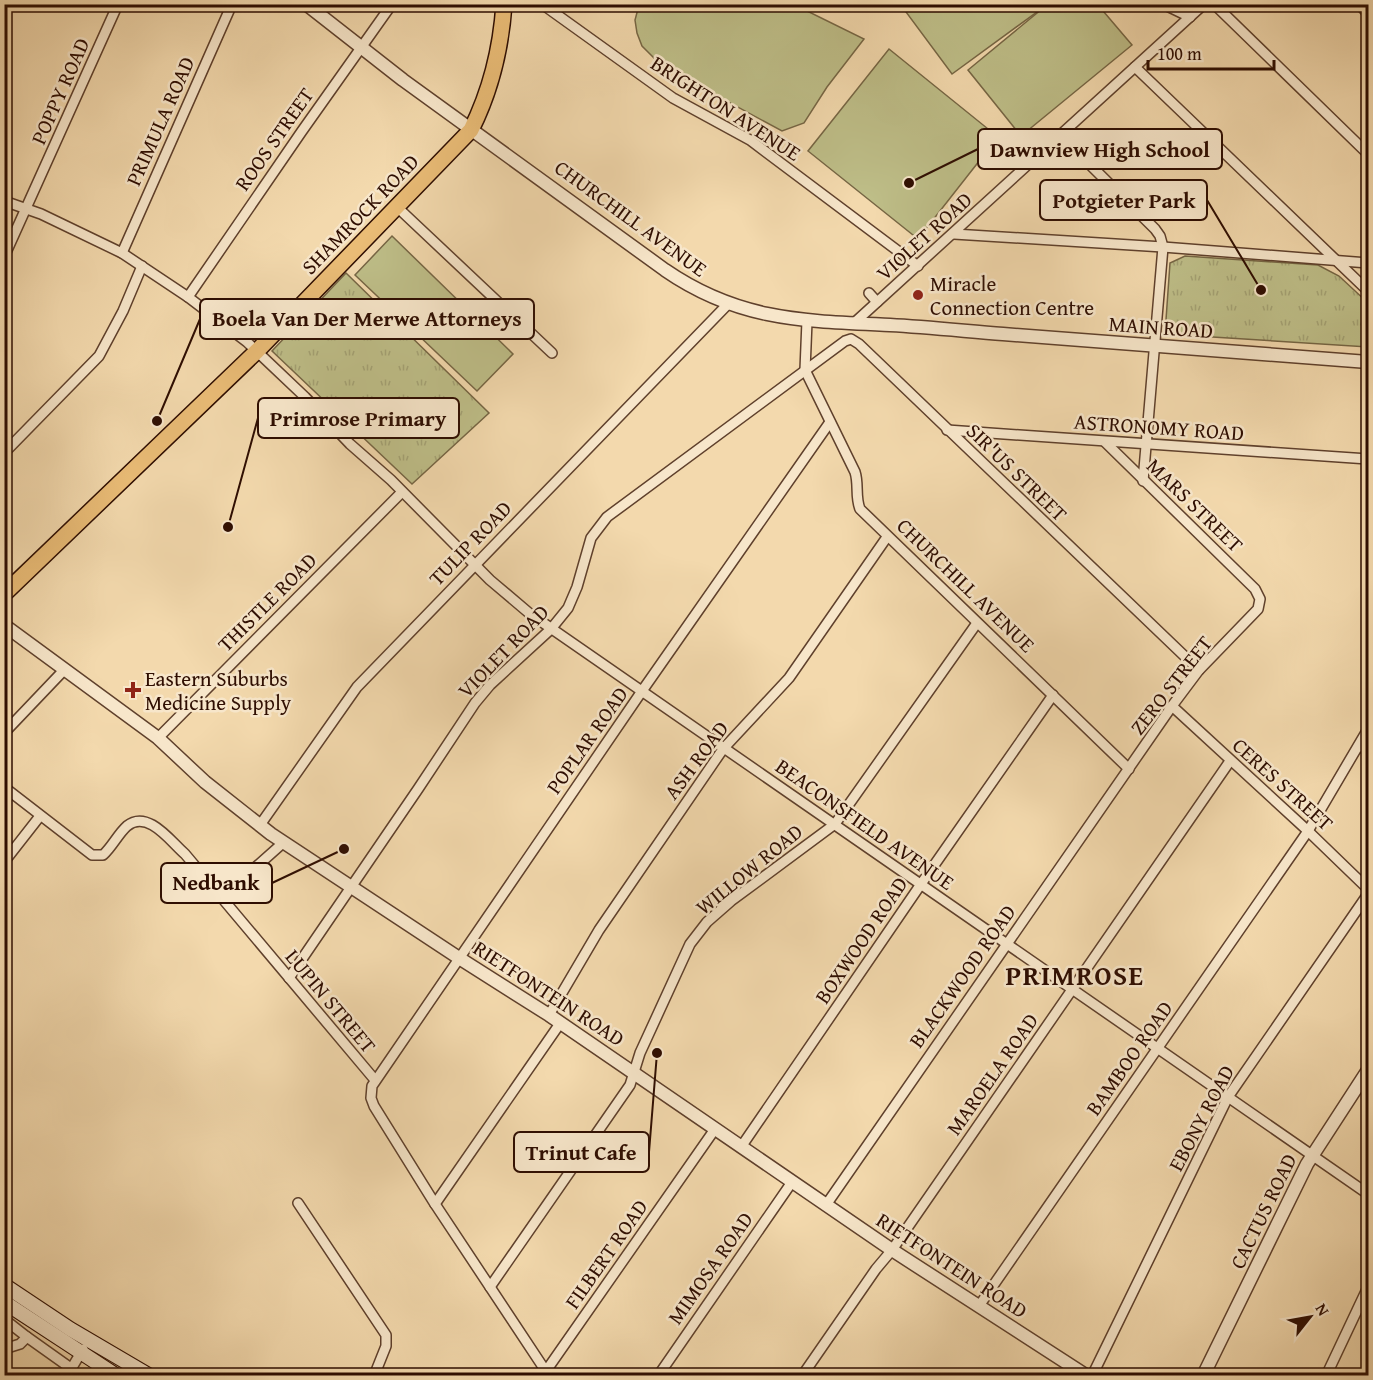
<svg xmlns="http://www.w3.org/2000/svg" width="1373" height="1380" font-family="'Gentium Book Plus',serif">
	<defs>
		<pattern id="park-tufts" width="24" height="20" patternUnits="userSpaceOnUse" patternTransform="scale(1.5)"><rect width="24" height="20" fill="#bebe88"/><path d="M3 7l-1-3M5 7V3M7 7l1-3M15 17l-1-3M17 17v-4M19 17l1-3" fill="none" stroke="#a4a274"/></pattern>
	</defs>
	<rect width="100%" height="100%" fill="#f3d9ad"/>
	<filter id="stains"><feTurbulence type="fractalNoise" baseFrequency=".00333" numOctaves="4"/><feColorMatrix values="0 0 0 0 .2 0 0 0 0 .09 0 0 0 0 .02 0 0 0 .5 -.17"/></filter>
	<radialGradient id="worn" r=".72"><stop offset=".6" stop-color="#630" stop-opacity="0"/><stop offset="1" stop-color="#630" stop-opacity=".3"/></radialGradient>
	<!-- grass -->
	<g fill="#bebe88" stroke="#766644" stroke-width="1.5">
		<polygon points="1048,4 1098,5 1132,45 1021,136 968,70"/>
		<polygon points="639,5 795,5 864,39 827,87 804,123 782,131 662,66 642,46 637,33 635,20"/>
		<polygon points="916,5 1038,4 1041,9 952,74 906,12"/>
		<polygon points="889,49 998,137 918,239 808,151"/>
		<polygon points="392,236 513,354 477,391 355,275"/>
	</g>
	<!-- park -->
	<g fill="url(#park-tufts)" stroke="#766644" stroke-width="1.5">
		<polygon points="1185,256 1318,265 1339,276 1368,303 1368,347 1165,334 1170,263"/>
		<polygon points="346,273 489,413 412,484 272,351"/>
	</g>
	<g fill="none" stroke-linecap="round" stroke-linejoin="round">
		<!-- minor casing -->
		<g stroke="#5f402c" stroke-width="12">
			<g id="minor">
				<polyline points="542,4 673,98 750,140 918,266"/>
				<polyline points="1163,4 1190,17"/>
				<polyline points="1214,4 1368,154"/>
				<polyline points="1359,4 1368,14"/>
				<polyline points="4,7 5,4"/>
				<polyline points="1135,67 1368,291"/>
				<polyline points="1061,136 1155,229 1160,236 1163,247 1143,481"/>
				<polyline points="4,201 41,214 122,253 188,297 247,342 305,397 350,444 391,480 490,580 529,613 1368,1194"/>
				<polyline points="396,206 552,353"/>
				<polyline points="954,234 1163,247 1368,263"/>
				<polyline points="122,253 232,4"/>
				<polyline points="4,257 118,4"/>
				<polyline points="869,293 877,302"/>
				<polyline points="188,297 302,131 392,4"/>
				<path d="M807,321L805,370L855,472C859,484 855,497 860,509L1129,769"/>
				<polyline points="853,324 1204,4"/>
				<polyline points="947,430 1368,459"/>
				<polyline points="4,453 99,356 123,311 142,266"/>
				<polyline points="1172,706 1308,831 1368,889"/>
				<polyline points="4,733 65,669"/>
				<polyline points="158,738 402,492"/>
				<polyline points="1360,744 1368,753"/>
				<path d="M4,787L92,855H103C112,847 118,834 127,826C148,809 171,842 185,854L375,1080"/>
				<polyline points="260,825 357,687 728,304"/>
				<polyline points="4,862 40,816"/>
				<polyline points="221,898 284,842"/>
				<polyline points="289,978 418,789 475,703 490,685 551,629 568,608 577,587 591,538 607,517 845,341 851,339 859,344 1199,670"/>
				<polyline points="549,1015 599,930 723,749 789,678 887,537"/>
				<polyline points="741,1147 921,884 1053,695"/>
				<polyline points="298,1203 386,1335 386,1346 374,1376"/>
				<polyline points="435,1204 561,1022"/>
				<polyline points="826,1205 1172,706 1199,670 1258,609 1260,599 1255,589 1105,442"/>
				<polyline points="490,1287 630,1085 640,1053 690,944 707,922 731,901 835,824 977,623"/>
				<polyline points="979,1306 1308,831 1368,729"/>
				<polyline points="4,1319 27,1337"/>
				<polyline points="4,1349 20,1344 27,1337 72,1369"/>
				<polyline points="546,1371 715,1129"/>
				<polyline points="67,1376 83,1349"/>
				<polyline points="549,1376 435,1204 374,1106 371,1098 372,1086 642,691 830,422"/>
				<polyline points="658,1376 792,1182"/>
				<polyline points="802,1376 876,1269 892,1250 1230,761"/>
				<polyline points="1092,1376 1228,1097 1368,894"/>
				<polyline points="1326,1376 1368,1287"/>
			</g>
		</g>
		<!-- tertiary casing -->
		<g stroke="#5f402c" stroke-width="15">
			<g id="tertiary">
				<path d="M306,4L403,80L665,270C739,321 804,321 890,325C927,327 965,331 1003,334C1125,344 1247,353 1368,362"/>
				<polyline points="4,625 158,738 205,782 271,834 459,958 549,1015 892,1250 1087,1376"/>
				<polyline points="1203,1376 1307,1164 1368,1070"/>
			</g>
		</g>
		<!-- secondary casing -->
		<g stroke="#2e0d01" stroke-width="16">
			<g id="secondary">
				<polyline points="4,1285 70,1329 150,1376"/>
				<polyline points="4,1302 117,1376"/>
			</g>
		</g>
		<!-- primary casing -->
		<g stroke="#2e0d01" stroke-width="18">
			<path id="primary" d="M4,594L257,351L471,130C491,90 501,49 504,4"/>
		</g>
		<!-- minor -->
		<use href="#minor" stroke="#f7e6ca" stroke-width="9"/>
		<!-- tertiary -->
		<use href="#tertiary" stroke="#f7e6ca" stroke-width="12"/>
		<!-- secondary -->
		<use href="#secondary" stroke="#f7e6ca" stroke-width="14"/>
		<!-- primary -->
		<use href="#primary" stroke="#eabc76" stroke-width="15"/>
	</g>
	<!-- markers -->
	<g fill="#8f2418" stroke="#f7e6ca" stroke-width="2">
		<circle cx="918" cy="295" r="6"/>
		<path d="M130 681h6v6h6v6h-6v6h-6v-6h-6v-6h6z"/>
	</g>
	<g text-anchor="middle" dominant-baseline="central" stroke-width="5" stroke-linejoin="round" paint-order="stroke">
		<!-- street labels -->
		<g font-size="21" fill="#2e0d01" stroke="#f7e6ca">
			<text transform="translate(60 91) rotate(-66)">POPPY ROAD</text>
			<text transform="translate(726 108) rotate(33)">BRIGHTON AVENUE</text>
			<text transform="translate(160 121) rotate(-66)">PRIMULA ROAD</text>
			<text transform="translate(274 139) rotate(-55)">ROOS STREET</text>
			<text transform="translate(360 214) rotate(-46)">SHAMROCK ROAD</text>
			<text transform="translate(631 218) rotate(36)">CHURCHILL AVENUE</text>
			<text transform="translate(924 236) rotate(-42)">VIOLET ROAD</text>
			<text transform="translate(1161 327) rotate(4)">MAIN ROAD</text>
			<text transform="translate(1159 427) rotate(4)">ASTRONOMY ROAD</text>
			<text transform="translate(1017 472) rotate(44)">SIR'US STREET</text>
			<text transform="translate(1195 505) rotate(44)">MARS STREET</text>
			<text transform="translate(470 543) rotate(-46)">TULIP ROAD</text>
			<text transform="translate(966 585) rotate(44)">CHURCHILL AVENUE</text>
			<text transform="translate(267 602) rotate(-45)">THISTLE ROAD</text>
			<text transform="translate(503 651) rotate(-46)">VIOLET ROAD</text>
			<text transform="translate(1171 685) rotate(-52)">ZERO STREET</text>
			<text transform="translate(587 740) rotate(-55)">POPLAR ROAD</text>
			<text transform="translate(696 760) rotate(-53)">ASH ROAD</text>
			<text transform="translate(1283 784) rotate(42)">CERES STREET</text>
			<text transform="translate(865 824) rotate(35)">BEACONSFIELD AVENUE</text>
			<text transform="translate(749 869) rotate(-39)">WILLOW ROAD</text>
			<text transform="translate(861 940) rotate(-56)">BOXWOOD ROAD</text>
			<text transform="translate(962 976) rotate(-55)">BLACKWOOD ROAD</text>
			<text transform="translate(549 993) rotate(33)">RIETFONTEIN ROAD</text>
			<text transform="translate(331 1001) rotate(50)">LUPIN STREET</text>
			<text transform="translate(1129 1058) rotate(-55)">BAMBOO ROAD</text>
			<text transform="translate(992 1074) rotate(-55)">MAROELA ROAD</text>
			<text transform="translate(1201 1118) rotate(-62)">EBONY ROAD</text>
			<text transform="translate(1263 1211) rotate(-64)">CACTUS ROAD</text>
			<text transform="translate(606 1254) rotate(-55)">FILBERT ROAD</text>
			<text transform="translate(952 1265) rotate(33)">RIETFONTEIN ROAD</text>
			<text transform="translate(710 1268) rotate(-55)">MIMOSA ROAD</text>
		</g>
		<!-- poi labels -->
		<g font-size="21" fill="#2e0d01" stroke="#f7e6ca" text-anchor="start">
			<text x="930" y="283">Miracle<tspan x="930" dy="24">Connection Centre</tspan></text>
			<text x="145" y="678">Eastern Suburbs<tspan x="145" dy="24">Medicine Supply</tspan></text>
		</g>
		<!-- district labels -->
		<g font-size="27" font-weight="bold" letter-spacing="1.5" fill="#2e0d01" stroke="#f7e6ca">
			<text x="1075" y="975">PRIMROSE</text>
		</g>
	</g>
	<!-- callouts -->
	<path fill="none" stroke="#2e0d01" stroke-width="2" d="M909 183L978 149M1261 290L1207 200M157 421L200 319M228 527L258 418M344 849L272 883M657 1053L649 1152"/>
	<g fill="#2e0d01" stroke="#f7e6ca" stroke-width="2">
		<circle cx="909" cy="183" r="6"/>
		<circle cx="1261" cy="290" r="6"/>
		<circle cx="157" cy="421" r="6"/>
		<circle cx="228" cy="527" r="6"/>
		<circle cx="344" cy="849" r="6"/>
		<circle cx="657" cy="1053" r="6"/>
	</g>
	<g fill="#f7e6ca" stroke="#2e0d01" stroke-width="2">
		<rect x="978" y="129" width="244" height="40" rx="6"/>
		<rect x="1040" y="180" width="167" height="40" rx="6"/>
		<rect x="200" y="299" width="334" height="40" rx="6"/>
		<rect x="258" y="398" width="201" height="40" rx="6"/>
		<rect x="161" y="863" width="111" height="40" rx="6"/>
		<rect x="514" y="1132" width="135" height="40" rx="6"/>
	</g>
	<g font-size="22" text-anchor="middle" font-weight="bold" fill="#2e0d01">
		<text x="1100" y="157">Dawnview High School</text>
		<text x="1124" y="208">Potgieter Park</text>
		<text x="367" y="326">Boela Van Der Merwe Attorneys</text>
		<text x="358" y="426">Primrose Primary</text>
		<text x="216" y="890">Nedbank</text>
		<text x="581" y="1160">Trinut Cafe</text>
	</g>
	<!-- margin -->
	<rect width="1373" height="1380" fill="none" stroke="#f3d9ad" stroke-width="24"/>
	<rect x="6" y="6" width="1361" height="1368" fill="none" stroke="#2e0d01" stroke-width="3"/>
	<rect x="12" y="12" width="1349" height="1356" fill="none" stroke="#2e0d01" stroke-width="1.5"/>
	<!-- north arrow -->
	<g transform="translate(1310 1317) rotate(59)" stroke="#f7e6ca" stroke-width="4.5" paint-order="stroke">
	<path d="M0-4.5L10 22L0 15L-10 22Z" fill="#2e0d01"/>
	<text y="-9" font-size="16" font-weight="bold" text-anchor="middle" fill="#2e0d01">N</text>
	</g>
	<!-- scale -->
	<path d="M1148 60v9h126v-9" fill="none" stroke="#2e0d01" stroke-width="3"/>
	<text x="1157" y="60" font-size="18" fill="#2e0d01" stroke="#f7e6ca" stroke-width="4.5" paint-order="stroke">100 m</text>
	<rect width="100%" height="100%" filter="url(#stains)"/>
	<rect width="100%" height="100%" fill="url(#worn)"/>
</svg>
